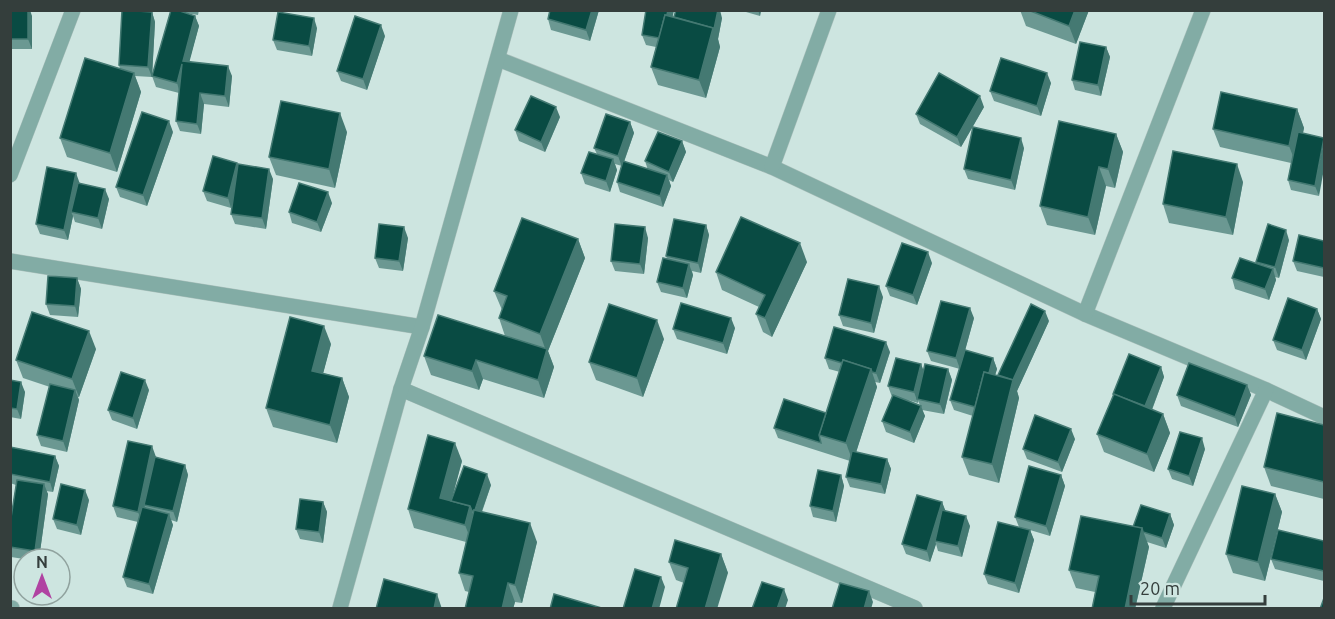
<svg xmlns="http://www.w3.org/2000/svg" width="1335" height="619" font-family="Ubuntu,sans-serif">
	<rect width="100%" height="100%" fill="#cde5e0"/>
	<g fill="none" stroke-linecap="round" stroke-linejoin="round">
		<!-- minor casing -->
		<g stroke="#abc0bc" stroke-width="16">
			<g id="minor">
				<polyline points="498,59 772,167 1085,314 1266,390 1324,417"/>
				<polyline points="772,167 829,10"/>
				<polyline points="10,175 73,10"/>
				<polyline points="10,261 422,327"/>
				<polyline points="1085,314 1203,10"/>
				<polyline points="401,389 915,608"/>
				<polyline points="10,608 12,608"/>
				<polyline points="340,608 401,389 422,327 511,10"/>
				<polyline points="1163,608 1266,390"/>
			</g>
		</g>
		<!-- minor -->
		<use href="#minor" stroke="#82aca5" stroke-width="15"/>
	</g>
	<!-- wall -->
	<g fill="#6b9892" fill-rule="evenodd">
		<polygon points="10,10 32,16 32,49 10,49"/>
		<polygon points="171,10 199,10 198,15 185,13 195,16 199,26 189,61 232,76 229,107 204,104 201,134 180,131 176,121 179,93 156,87 152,76"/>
		<polygon points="599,10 590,41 551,30 548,19"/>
		<polygon points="646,10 674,10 672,17 722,18 718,39 720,47 706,98 658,85 651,67 656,47 646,45 642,35"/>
		<polygon points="739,10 761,10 760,16"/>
		<polygon points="1020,10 1089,10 1076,44 1026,26"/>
		<polygon points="152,12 155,22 152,77 135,76 141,92 117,172 67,157 60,138 120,69 119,65"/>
		<polygon points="317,28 312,56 277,50 273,40"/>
		<polygon points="385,36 367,90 341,81 337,71"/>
		<polygon points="1106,47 1110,57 1101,96 1075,90 1072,80"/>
		<polygon points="1051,83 1041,116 994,101 990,91"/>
		<polygon points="984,107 961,147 920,124 916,114"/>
		<polygon points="1297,109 1304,128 1303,133 1319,196 1291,190 1288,180 1291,163 1220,147 1213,129"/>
		<polygon points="560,117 545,152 519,141 515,130"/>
		<polygon points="630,122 634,133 624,162 648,170 645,161 682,141 686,152 673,182 669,180 671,186 663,207 620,192 617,182 622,166 615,164 617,170 610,192 585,184 581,173 597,154 594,148"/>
		<polygon points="173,132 147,206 120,197 116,187"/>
		<polygon points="347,132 335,188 276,175 269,157"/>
		<polygon points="1116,134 1123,152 1115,188 1106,186 1095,235 1047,225 1040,206"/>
		<polygon points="1024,148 1015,190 968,179 964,169"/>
		<polygon points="238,165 273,179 266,229 235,224 231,214 233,204 231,208 207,201 203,191"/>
		<polygon points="1243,182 1233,235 1169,223 1163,204"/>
		<polygon points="80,183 109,199 102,229 75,222 73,216 68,240 40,234 36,224"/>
		<polygon points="332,203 321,232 292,223 289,212"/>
		<polygon points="706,225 709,235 701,273 692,271 693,275 687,298 661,292 657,282 667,259 666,256"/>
		<polygon points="408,238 403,271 379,268 375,258"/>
		<polygon points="648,238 644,274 615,271 611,261"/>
		<polygon points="578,239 585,258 548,351 554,367 544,398 483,379 479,390 431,375 424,356 505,336 499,318 502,310 494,291"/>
		<polygon points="1289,240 1279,278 1275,277 1276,280 1269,300 1235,289 1232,278 1257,264 1256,262"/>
		<polygon points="1324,241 1324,277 1297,271 1293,261"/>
		<polygon points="807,262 772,337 763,332 756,314 759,307 722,290 716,272"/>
		<polygon points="932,263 917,305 890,296 886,286"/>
		<polygon points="77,278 81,289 78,317 50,315 46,304"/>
		<polygon points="883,297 874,333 843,326 839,315"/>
		<polygon points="1317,309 1321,319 1306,360 1277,350 1273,340"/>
		<polygon points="974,318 960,368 993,358 997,369 995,375 998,376 1049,321 1017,391 1019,398 999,483 969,475 962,457 973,416 954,410 950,400 960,369 931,361 927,351"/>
		<polygon points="735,328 727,354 677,339 673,329"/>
		<polygon points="664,339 643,397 596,380 589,362"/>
		<polygon points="331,344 323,373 342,378 349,397 337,443 273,427 266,408"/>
		<polygon points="96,349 79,397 78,397 79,400 67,452 41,446 37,435 50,387 23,378 16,360"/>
		<polygon points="890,352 880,383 875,382 877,387 856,452 887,459 891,469 885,494 850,487 846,477 850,461 778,438 774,428 826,413 840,372 829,369 825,358"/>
		<path d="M921,364L924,372L948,369L952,380L944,414L922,410L925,416L914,443L886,432L882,421L892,397L888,386ZM908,400L918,403V401L920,405Z"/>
		<polygon points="1161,367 1164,377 1152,410 1163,414 1170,433 1154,472 1104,452 1097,434 1113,396 1113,394"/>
		<polygon points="10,380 25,392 21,419 10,417"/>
		<polygon points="1247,385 1251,395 1238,427 1181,406 1177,395"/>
		<polygon points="149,390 137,429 112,420 108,410"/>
		<polygon points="1324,425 1324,499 1271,486 1264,467"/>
		<polygon points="1075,439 1062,472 1027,459 1023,449"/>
		<polygon points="10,447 55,456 59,466 53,492 46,491 48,494 39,559 24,559 11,557 10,556 10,524 16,485 10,483"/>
		<polygon points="1205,449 1193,486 1172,479 1168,469"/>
		<polygon points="156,457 156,458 185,465 188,475 177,522 171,520 173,525 153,594 127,587 123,577 138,522 117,517 113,506"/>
		<polygon points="462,461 451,501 491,485 482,512 537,542 522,603 515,602 513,609 465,609 469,592 465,591 459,573 466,542 414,528 408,509"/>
		<polygon points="841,475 844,486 836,522 813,517 810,506"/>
		<polygon points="1061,475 1065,486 1050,536 1030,530 1034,540 1019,593 988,584 984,574 1019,527 1015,517"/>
		<polygon points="1275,494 1282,512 1265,581 1233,573 1226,554"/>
		<polygon points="89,500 81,535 57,529 53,519"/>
		<polygon points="323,502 327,512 323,543 300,539 296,529"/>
		<polygon points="942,502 945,511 970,526 962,557 938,551 936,544 930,562 906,554 902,544"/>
		<polygon points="1170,514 1174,525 1166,548 1147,542 1149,547 1135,609 1092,609 1095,592 1076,588 1069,570 1133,527"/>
		<polygon points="1324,541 1324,581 1275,569 1271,559"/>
		<polygon points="721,554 728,573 684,583 676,580 669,562"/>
	</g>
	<!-- shaded-wall -->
	<g fill="#447972">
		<polygon points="28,10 30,10 32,16 32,49 28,39"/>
		<polygon points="592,10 599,10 590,41 586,30"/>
		<polygon points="668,10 674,10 666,49 662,39"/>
		<polygon points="718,10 720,10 722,18 718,39 720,47 706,98 699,80"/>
		<polygon points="758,10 761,10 760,16"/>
		<polygon points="1075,10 1089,10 1076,44 1069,26"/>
		<polygon points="152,12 155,22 152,77 148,67"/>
		<polygon points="195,16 199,26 187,71 183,61"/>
		<polygon points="314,18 317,28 312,56 309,46"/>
		<polygon points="381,25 385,36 367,90 363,79"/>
		<polygon points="1106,47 1110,57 1101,96 1098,85"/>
		<polygon points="182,64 180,93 177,83"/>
		<polygon points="228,66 232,76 229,107 225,96"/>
		<polygon points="134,73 141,92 117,172 110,153"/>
		<polygon points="1047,73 1051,83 1041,116 1037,106"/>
		<polygon points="200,93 204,104 201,134 197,124"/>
		<polygon points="980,96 984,107 961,147 957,137"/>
		<polygon points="556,107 560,117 545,152 541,142"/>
		<polygon points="1297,109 1304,128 1296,164 1289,146"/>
		<polygon points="340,113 347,132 335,188 329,169"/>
		<polygon points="169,121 173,132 147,206 143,195"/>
		<polygon points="630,122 634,133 622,167 618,156"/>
		<polygon points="1116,134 1123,152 1115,188 1108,169"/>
		<polygon points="1021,138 1024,148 1015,190 1011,180"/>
		<polygon points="1324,140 1324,169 1319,196 1315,186"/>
		<polygon points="682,141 686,152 673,182 669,172"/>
		<polygon points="613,159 617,170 610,192 606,181"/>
		<polygon points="237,163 241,173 231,208 228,198"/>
		<polygon points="1237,164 1243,182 1233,235 1226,217"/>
		<polygon points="1099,167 1106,186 1095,235 1088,217"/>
		<polygon points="269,169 273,179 266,229 262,218"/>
		<polygon points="76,173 80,184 71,212 73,216 68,240 64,230"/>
		<polygon points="667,175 671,186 663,207 660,196"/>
		<polygon points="105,189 109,199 102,229 98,218"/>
		<polygon points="328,192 332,203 321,232 317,222"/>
		<polygon points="706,225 709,235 701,273 698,263"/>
		<polygon points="404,227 408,238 403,271 399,261"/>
		<polygon points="645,227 648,238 644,274 640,264"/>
		<polygon points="1286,230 1289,240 1279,278 1275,267"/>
		<polygon points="578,239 585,258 548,351 554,367 544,398 538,380 546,351 540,334"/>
		<polygon points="800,243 807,262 772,337 765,318"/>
		<polygon points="928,252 932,263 917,305 913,295"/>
		<polygon points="689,264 693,275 687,298 683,288"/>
		<polygon points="1273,269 1276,280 1269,300 1265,289"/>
		<polygon points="77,278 81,289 78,317 75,306"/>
		<polygon points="879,286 883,297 874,333 871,323"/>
		<polygon points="970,308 974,318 960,369 956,358"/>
		<polygon points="1317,309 1321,319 1306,360 1302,350"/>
		<polygon points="1045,311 1049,321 1017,391 1019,398 999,483 992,464 1013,380"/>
		<polygon points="731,318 735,328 727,354 723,343"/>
		<polygon points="657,320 664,339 643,397 637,378"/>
		<polygon points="324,326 331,344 319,389 312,371"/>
		<polygon points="89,331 96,349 79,397 72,379"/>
		<polygon points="886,342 890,352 880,383 876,373"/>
		<polygon points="993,358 997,369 982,418 978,408"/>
		<polygon points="476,360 483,379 479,390 472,371"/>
		<polygon points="921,364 925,375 917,399 918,403 914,392"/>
		<polygon points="1161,367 1164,377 1149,417 1145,406"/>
		<polygon points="871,369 877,387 853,462 846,443"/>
		<polygon points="948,369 952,380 944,414 940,404"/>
		<polygon points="342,378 349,397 337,443 330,425"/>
		<polygon points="145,380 149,390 137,429 133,418"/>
		<polygon points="21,382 25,392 21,419 17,409"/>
		<polygon points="1247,385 1251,395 1238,427 1235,417"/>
		<polygon points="75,390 79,400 67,452 63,441"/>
		<polygon points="921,406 925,416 914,443 910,432"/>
		<polygon points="1163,414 1170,433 1154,472 1147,454"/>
		<polygon points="1071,429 1075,439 1062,472 1058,462"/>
		<polygon points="1202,438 1205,449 1193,486 1189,476"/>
		<polygon points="455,443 462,461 447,517 440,498"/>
		<polygon points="152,446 156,457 145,505 144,505 145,507 142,523 138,512"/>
		<polygon points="55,456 59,466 53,492 50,482"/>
		<polygon points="887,459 891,469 885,494 881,484"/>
		<polygon points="185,465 188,475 177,522 173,511"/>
		<polygon points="487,474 491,485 478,522 475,512"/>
		<polygon points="841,475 844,486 836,522 833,511"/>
		<polygon points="1061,475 1065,486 1050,536 1046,526"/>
		<polygon points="44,484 48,494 39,559 38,559 35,551"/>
		<polygon points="85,490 89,500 81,535 77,525"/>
		<polygon points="1275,494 1282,512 1265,581 1258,562"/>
		<polygon points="323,502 327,512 323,543 319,532"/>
		<polygon points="942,502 946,512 935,541 936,544 930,562 927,551"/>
		<polygon points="470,506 477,525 472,543 465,525"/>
		<polygon points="169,514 173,525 153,594 149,584"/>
		<polygon points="1170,514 1174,525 1166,548 1162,538"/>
		<polygon points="966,516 970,526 962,557 958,546"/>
		<polygon points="530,523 537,542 522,603 515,585"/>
		<polygon points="1142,528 1149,547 1135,609 1125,609"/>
		<polygon points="1030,530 1034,540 1019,593 1015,583"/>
		<polygon points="721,554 728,573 717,609 705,609"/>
		<polygon points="661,577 665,587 659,609 652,609"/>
		<polygon points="508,583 515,602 513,609 502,609"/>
		<polygon points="784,589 788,600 785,609 777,609"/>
		<polygon points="869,591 873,602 871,609 864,609"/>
		<polygon points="437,594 442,609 434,609"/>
	</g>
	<!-- building -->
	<g fill="#094b43" stroke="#447972" stroke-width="1.5">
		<rect x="10" y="10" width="18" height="29"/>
		<polygon points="122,10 152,12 148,67 119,65"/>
		<polygon points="171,10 177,10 195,16 183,61 228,66 225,96 200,93 197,124 176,121 182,64 177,83 152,76"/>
		<polygon points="550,10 592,10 586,30 548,19"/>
		<polygon points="646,10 668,10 667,15 665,15 659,38 642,35"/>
		<polygon points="676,10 718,10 714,29 713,28 674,17"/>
		<polygon points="1028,10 1075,10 1069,26"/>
		<polygon points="278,12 314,18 309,46 273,40"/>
		<polygon points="665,15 713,28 699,80 651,67"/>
		<polygon points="355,16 381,25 363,79 337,71"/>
		<polygon points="1080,42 1106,47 1098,85 1072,80"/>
		<polygon points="85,58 134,73 110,153 60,138"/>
		<polygon points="1001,58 1047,73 1037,106 990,91"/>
		<polygon points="939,73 980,96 957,137 916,114"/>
		<polygon points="1221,92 1297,109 1289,146 1213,129"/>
		<polygon points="531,96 556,107 541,142 515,130"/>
		<polygon points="281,101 340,113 329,169 269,157"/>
		<polygon points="142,112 169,121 143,195 116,187"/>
		<polygon points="606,114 630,122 618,156 594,148"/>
		<polygon points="1059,121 1116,134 1108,169 1099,167 1088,217 1040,206"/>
		<polygon points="973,127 1021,138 1011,180 964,169"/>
		<polygon points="658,132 682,141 669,172 645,161"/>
		<polygon points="1298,132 1324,138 1315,186 1288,180"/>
		<polygon points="1173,151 1237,164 1226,217 1163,204"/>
		<polygon points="589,152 613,159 606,181 581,173"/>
		<polygon points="213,156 237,163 228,198 203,191"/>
		<polygon points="623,161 667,175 660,196 617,182"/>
		<polygon points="238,164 269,169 262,218 231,214"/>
		<polygon points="47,167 76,173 64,230 36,224"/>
		<polygon points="78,183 105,189 98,218 71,212"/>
		<polygon points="299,183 328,192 317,222 289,212"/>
		<polygon points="741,217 800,243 765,318 756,314 765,295 716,272"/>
		<polygon points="522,218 578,239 540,334 499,318 507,296 494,291"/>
		<polygon points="674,219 706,225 698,263 666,256"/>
		<polygon points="379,224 404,227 399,261 375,258"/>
		<polygon points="615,224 645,227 640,264 611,261"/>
		<polygon points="1268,224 1286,230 1275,267 1256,262"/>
		<polygon points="1299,235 1324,241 1324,268 1293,261"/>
		<polygon points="902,243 928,252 913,295 886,286"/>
		<polygon points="663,258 689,264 683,288 657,282"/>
		<polygon points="1240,258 1273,269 1265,289 1232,278"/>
		<polygon points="48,276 77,278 75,306 46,304"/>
		<polygon points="848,279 879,286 871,323 839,315"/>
		<polygon points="1288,298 1317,309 1302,350 1273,340"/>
		<polygon points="941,301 970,308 956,358 927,351"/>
		<polygon points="681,303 731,318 723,343 673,329"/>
		<polygon points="609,304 657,320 637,378 589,362"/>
		<polygon points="1031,304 1045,311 1012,382 1013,380 998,375"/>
		<polygon points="32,312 89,331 72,379 16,360"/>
		<polygon points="438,315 547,349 538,380 476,360 472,371 424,356"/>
		<polygon points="290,317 324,326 312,371 342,378 330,425 266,408"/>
		<polygon points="834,327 886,342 876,373 872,372 871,369 843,360 842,363 825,358"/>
		<polygon points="965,350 993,358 989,373 984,372 975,407 950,400"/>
		<polygon points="1129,354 1161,367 1145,406 1113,394"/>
		<polygon points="896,358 921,364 914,392 888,386"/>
		<polygon points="843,360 871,369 846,443 819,435"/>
		<polygon points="1189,363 1247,385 1235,417 1177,395"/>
		<polygon points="925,364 948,369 940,404 917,399"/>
		<polygon points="121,372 145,380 133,418 108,410"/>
		<polygon points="984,372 1013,380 992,464 962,457"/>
		<polygon points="10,380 21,382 17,409 10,408"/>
		<polygon points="50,384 75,390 63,441 37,435"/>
		<polygon points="1114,394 1163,414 1147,454 1097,434"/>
		<polygon points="893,395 921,406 910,432 882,421"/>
		<polygon points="784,399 826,413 819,435 821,443 774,428"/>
		<polygon points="1277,413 1324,425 1324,482 1264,467"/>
		<polygon points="1035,415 1071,429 1058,462 1023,449"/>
		<polygon points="1180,432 1202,438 1189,476 1168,469"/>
		<polygon points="428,435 455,443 440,498 470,506 465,525 408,509"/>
		<polygon points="128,441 152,446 138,512 113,506"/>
		<polygon points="10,447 55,456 50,482 10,474"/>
		<polygon points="852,451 887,459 881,484 846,477"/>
		<polygon points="155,457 185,465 173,511 144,505"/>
		<polygon points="464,466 487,474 475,510 474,510 473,511 472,511 470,506 451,501"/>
		<polygon points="1029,466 1061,475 1046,526 1015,517"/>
		<polygon points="818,470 841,475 833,511 810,506"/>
		<polygon points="17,480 44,484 35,551 10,547 10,524"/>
		<polygon points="61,484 85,490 77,525 53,519"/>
		<polygon points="1242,486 1275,494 1258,562 1226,554"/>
		<polygon points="917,495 942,502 927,551 902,544"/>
		<polygon points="300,499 323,502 319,532 296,529"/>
		<polygon points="1141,505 1170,514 1162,538 1143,532 1142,528 1133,527"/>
		<polygon points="142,507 169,514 149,584 123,577"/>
		<polygon points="474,510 530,523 515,585 508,583 502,609 465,609 473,576 459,573"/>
		<polygon points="942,510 966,516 958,546 935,541"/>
		<polygon points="1081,516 1142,528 1125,609 1092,609 1099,576 1069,570"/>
		<polygon points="998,522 1030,530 1015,583 984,574"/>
		<polygon points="1278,530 1324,541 1324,571 1271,559"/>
		<polygon points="675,540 721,554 705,609 676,609 688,568 669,562"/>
		<polygon points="635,569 661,577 652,609 623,609"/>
		<polygon points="384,579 437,594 434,609 376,609"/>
		<polygon points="762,582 784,589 777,609 752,609"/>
		<polygon points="840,583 869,591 864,609 832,609"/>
		<polygon points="554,594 605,609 550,609"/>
		<polygon points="1324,598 1324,609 1320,609"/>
	</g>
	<!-- border -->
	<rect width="1335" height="619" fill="none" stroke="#343e3c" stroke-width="24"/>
	<!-- north arrow -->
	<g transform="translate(42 577)"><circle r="28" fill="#cde5e0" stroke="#90a29e" stroke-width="1.5"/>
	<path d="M0-4.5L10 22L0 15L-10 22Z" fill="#b043a2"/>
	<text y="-9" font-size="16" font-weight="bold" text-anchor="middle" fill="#343e3c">N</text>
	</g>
	<!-- scale -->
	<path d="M1131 595v9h134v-9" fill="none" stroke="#343e3c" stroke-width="3"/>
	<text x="1140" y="595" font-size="18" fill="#343e3c" stroke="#cde5e0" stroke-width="4.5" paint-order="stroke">20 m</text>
</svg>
